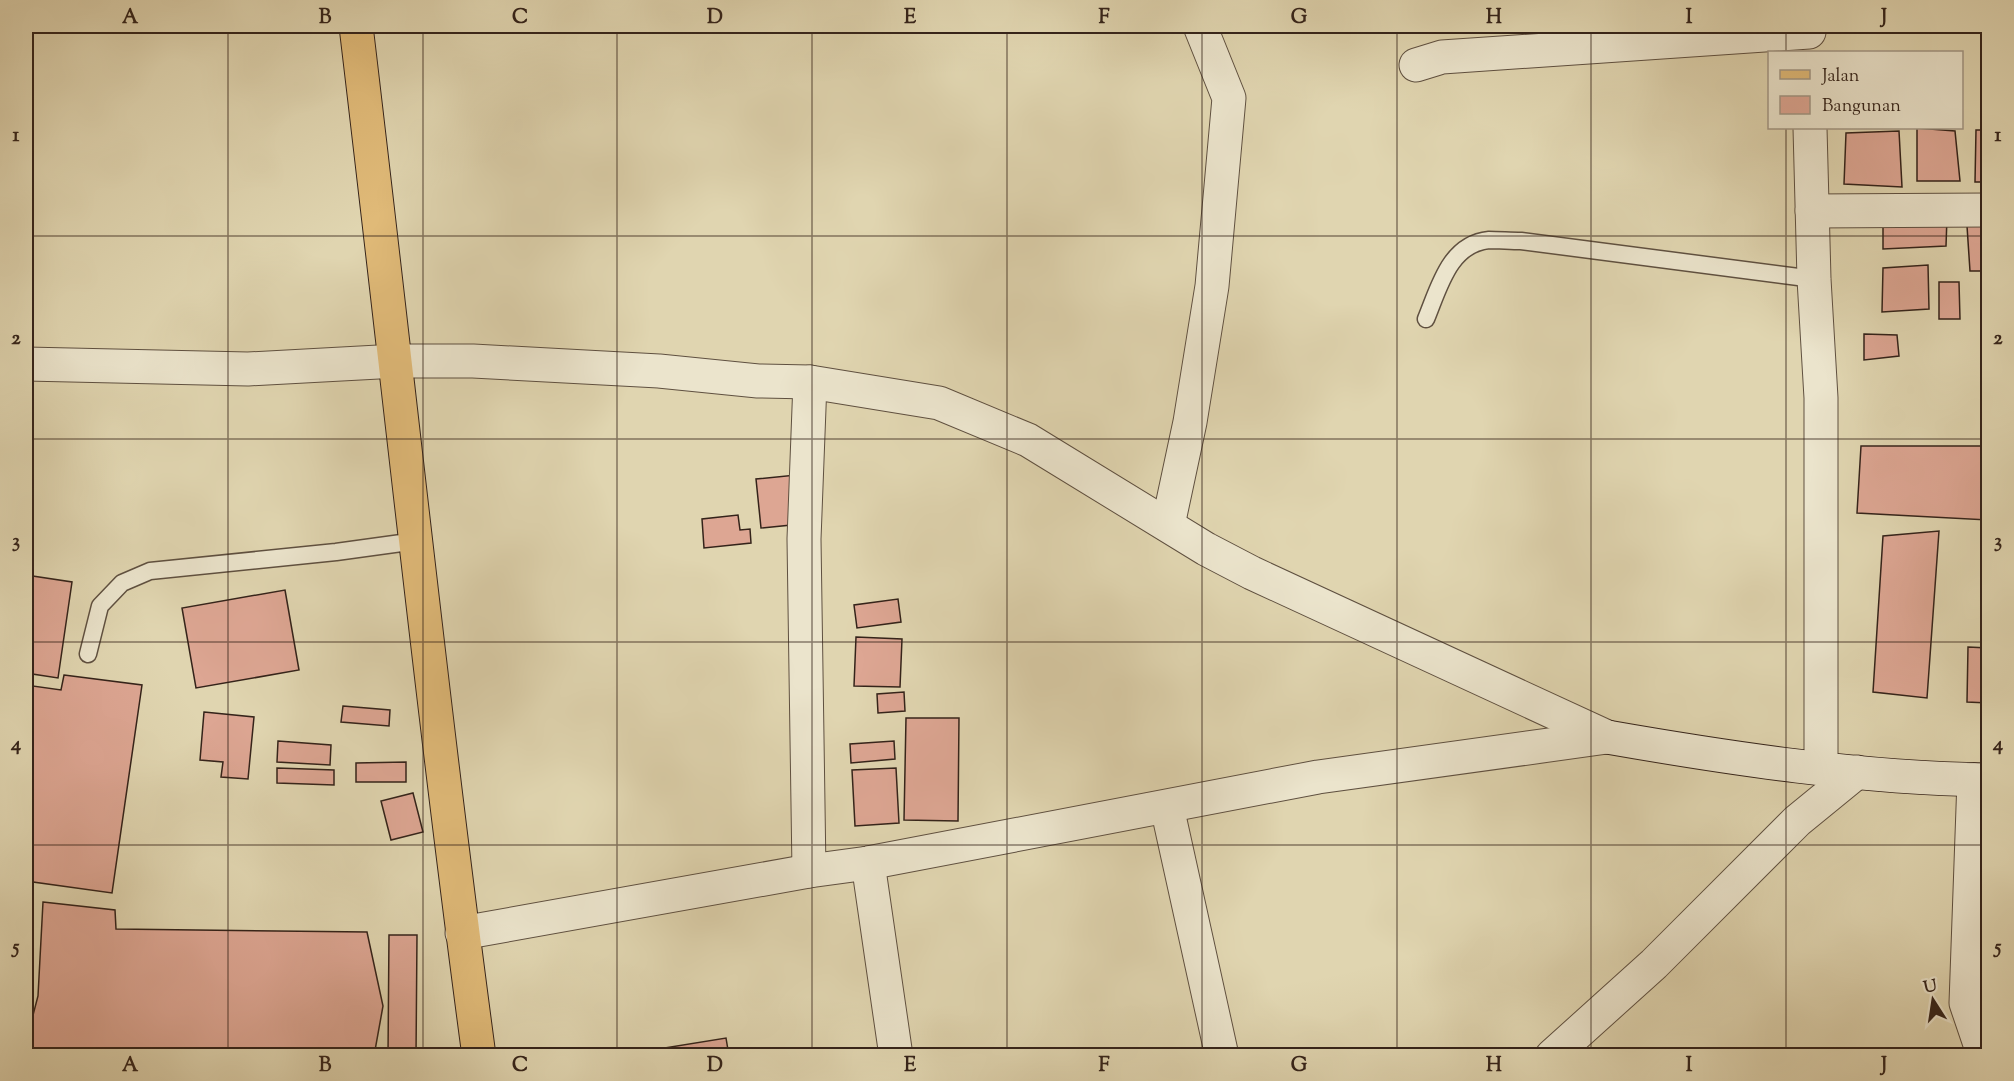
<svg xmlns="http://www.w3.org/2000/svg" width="2014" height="1081" font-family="'Sorts Mill Goudy',serif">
	<rect width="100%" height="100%" fill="#e0d5b0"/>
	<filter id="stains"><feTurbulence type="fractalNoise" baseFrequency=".00333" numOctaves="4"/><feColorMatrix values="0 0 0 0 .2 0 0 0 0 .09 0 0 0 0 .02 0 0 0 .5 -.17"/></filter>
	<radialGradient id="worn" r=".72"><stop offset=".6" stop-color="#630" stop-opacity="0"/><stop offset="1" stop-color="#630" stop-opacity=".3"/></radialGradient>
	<!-- building -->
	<g fill="#dda693" stroke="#34231a" stroke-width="1.5">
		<polygon points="1917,128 1955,131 1960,181 1917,181"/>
		<polygon points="1976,130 1988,130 1988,182 1975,182"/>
		<polygon points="1899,131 1902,187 1844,184 1846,133"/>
		<polygon points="1947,217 1946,246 1883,249 1883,225"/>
		<polygon points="1988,224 1988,271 1970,271 1967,226"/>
		<polygon points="1928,265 1929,309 1882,312 1883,268"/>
		<polygon points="1939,282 1959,282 1960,319 1939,319"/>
		<polygon points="1864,334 1897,335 1899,356 1864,360"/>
		<polygon points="1861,446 1988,446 1988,520 1857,513"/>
		<polygon points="796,475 801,524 761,528 756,479"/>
		<polygon points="738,515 740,530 750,529 751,543 704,548 702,519"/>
		<polygon points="1939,531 1927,698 1873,692 1883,536"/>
		<polygon points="26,575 72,582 58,678 26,673"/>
		<polygon points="285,590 299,670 196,688 182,608"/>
		<polygon points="898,599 901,622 857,628 854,605"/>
		<polygon points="856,637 902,639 900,687 854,686"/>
		<polygon points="1968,647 1988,648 1988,703 1967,702"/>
		<polygon points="64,675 142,685 112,893 26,881 26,685 61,690"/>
		<polygon points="904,692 905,711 878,713 877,694"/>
		<polygon points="343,706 390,710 389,726 341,722"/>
		<polygon points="204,712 254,717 248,779 221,777 223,762 200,760"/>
		<polygon points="906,718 959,718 958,821 904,820"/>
		<polygon points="278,741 331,745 330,765 277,762"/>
		<polygon points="894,741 895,759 851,763 850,744"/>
		<polygon points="406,762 406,782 356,782 356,763"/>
		<polygon points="277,768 334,770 334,785 277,783"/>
		<polygon points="896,768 899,823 855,826 852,770"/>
		<polygon points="413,793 423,832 391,840 381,801"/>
		<polygon points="26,894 31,894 26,941"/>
		<polygon points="43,902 115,910 116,929 367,932 383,1006 374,1056 26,1056 26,1042 38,996"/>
		<polygon points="389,935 417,935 416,1056 388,1056"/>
		<polygon points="726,1038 729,1056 615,1056"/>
	</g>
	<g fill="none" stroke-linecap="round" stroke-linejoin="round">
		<!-- lane casing -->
		<g stroke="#5f5040" stroke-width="19">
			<g id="lane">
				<path d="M1426,319C1439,288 1449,244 1489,240C1499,240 1511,241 1521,241L1814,279"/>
				<polyline points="88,654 100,606 122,583 150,571 336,552 416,541"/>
			</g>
		</g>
		<!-- street casing -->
		<g stroke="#5f5040" stroke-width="35">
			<g id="street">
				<polyline points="1416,65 1442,57 1809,32"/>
				<polyline points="1810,128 1814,279 1821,398 1821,768"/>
				<polyline points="1812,211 1988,210"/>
				<polyline points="26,364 248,369 397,361 473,361 659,371 758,381 810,382 939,403 1028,440 1206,549 1252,573 1607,737"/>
				<polyline points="1168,525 1190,422 1212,286 1229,98 1200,26"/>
				<polyline points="1974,780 1966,1003 1984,1056"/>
				<polyline points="1167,807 1222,1056"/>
				<polyline points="868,863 896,1056"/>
				<polyline points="809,871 804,539 810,382"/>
				<polyline points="462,933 809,871 868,863 1318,777 1607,737"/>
				<polyline points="1552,1056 1654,964 1797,821 1857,772"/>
			</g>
		</g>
		<!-- secondary casing -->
		<g stroke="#34231a" stroke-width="35">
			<path id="secondary" d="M1607,737C1733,759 1861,778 1988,780"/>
		</g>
		<!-- primary casing -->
		<g stroke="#34231a" stroke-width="35">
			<path id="primary" d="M356,26C397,369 433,713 479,1056"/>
		</g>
		<!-- lane -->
		<use href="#lane" stroke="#ebe4cc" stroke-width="16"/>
		<!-- street -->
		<use href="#street" stroke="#ebe4cc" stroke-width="33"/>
		<!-- secondary -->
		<use href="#secondary" stroke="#ebe4cc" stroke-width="33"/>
		<!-- primary -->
		<use href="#primary" stroke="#e0ba78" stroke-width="33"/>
	</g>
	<!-- grid -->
	<path fill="none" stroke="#34231a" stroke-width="1.5" stroke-opacity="0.55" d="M228,26V1056M423,26V1056M617,26V1056M812,26V1056M1007,26V1056M1202,26V1056M1397,26V1056M1591,26V1056M1786,26V52M1786,128V1056M26,236H1988M26,439H1988M26,642H1988M26,845H1988"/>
	<!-- margin -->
	<rect width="2014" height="1081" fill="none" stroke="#e0d5b0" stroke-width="66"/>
	<!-- legend -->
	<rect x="1768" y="51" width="195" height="78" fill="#ebe4cc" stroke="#a29785" stroke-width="1.5"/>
	<rect x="1780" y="70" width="30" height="9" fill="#e0ba78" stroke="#a29785" stroke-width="1.5"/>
	<text x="1822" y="81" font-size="18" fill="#34231a">Jalan</text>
	<rect x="1780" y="96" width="30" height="18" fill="#dda693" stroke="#a29785" stroke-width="1.5"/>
	<text x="1822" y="111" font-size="18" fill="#34231a">Bangunan</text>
	<!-- north arrow -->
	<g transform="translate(1933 1000) rotate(348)" stroke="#ebe4cc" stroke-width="4.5" paint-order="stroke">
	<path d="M0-4.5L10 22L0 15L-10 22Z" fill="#34231a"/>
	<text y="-9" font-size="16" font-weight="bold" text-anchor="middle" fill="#34231a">U</text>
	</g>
	<rect x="33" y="33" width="1948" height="1015" fill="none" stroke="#34231a" stroke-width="2"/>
	<g font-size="20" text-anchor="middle" font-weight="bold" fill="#34231a">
		<text x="130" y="23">A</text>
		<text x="325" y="23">B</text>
		<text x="520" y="23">C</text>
		<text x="715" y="23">D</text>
		<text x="910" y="23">E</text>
		<text x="1104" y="23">F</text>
		<text x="1299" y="23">G</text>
		<text x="1494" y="23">H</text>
		<text x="1689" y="23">I</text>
		<text x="1884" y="23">J</text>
		<text x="16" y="141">1</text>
		<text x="1998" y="141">1</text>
		<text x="16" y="344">2</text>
		<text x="1998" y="344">2</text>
		<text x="16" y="547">3</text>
		<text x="1998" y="547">3</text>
		<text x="16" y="750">4</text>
		<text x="1998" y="750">4</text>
		<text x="16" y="953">5</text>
		<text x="1998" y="953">5</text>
		<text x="130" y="1071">A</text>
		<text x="325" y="1071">B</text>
		<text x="520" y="1071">C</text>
		<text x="715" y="1071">D</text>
		<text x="910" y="1071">E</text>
		<text x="1104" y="1071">F</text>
		<text x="1299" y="1071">G</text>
		<text x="1494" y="1071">H</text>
		<text x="1689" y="1071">I</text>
		<text x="1884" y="1071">J</text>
	</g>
	<rect width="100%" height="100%" filter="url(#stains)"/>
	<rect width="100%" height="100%" fill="url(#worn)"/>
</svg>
